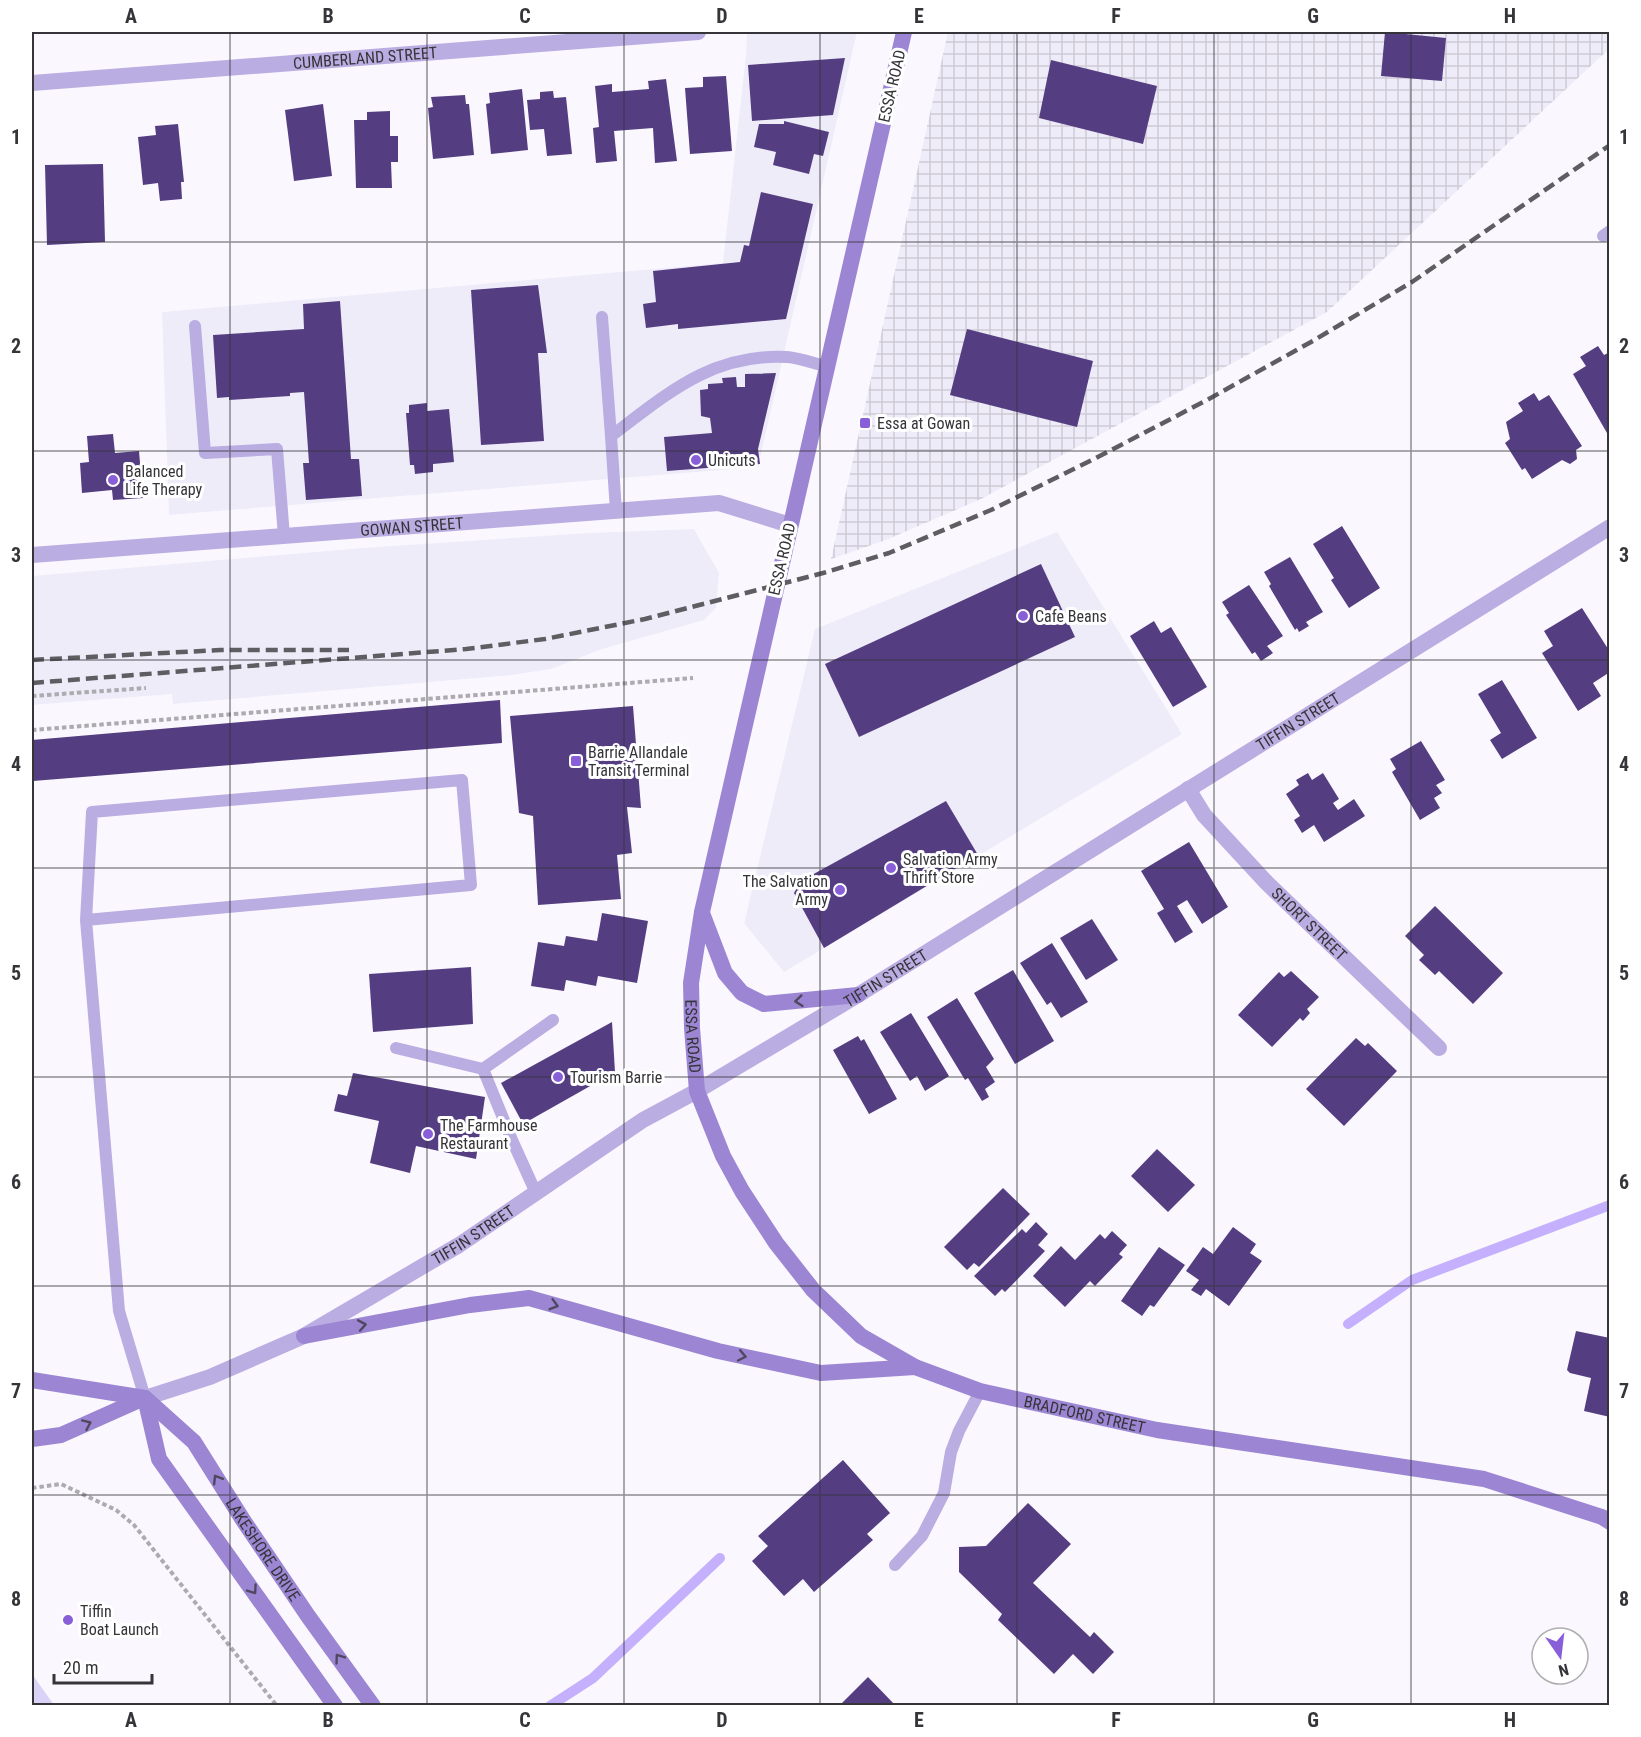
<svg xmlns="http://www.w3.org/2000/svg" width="1641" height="1737" font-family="'Roboto Condensed',sans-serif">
	<defs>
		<pattern id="industrial-grid" width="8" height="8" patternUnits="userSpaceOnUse" patternTransform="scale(1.5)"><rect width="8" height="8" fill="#efecfa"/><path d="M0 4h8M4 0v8" fill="none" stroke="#cecbd7"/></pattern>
	</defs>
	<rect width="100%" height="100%" fill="#faf8fe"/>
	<!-- built -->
	<g fill="#efecfa">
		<polygon points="747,32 857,32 758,467 169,515 162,312 723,263 746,55"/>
		<polygon points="694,529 719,573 716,608 704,620 602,649 551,669 512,675 173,704 172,694 32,705 32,576 362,548 589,533"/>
		<polygon points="1057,532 1182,734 784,972 744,923 815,629"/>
	</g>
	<!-- industrial -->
	<polygon fill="url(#industrial-grid)" points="948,32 1609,32 1609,49 1327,312 981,499 886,540 831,559"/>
	<!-- park -->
	<polygon fill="#dbd3f7" points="32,1674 54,1705 32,1705"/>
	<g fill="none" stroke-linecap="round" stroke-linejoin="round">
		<!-- stream -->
		<g stroke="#c5b0fd" stroke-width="10">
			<polyline points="1348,1324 1412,1280 1610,1205"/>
			<polyline points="550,1706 593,1678 720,1558"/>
		</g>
	</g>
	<!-- building -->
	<g fill="#543e81">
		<polygon points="1385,32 1446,38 1442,81 1381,76"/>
		<polygon points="845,58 833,115 752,121 748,65"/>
		<polygon points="1051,60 1157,86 1143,144 1039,118"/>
		<polygon points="726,76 732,151 690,154 685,88 703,87 703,77"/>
		<polygon points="666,79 677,161 655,163 653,128 614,131 617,161 596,163 593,128 599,127 595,86 612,84 612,92 649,89 648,81"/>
		<polygon points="522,89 528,150 491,154 486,104 490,103 489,93"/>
		<polygon points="553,91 554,98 566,97 572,154 547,156 544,129 530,130 527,100 540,99 540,92"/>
		<polygon points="465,95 466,104 469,104 474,155 433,159 428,108 433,107 431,97"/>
		<polygon points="323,104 332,176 294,181 285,110"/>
		<polygon points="390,111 390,136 398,136 398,162 391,162 392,188 356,188 354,120 367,120 367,112"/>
		<polygon points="784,121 829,132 823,156 814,154 809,174 773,165 776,152 754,147 759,124 784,124"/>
		<polygon points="178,124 184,182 181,182 182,199 160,201 158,183 143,185 138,137 156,135 155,126"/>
		<polygon points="103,164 105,242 47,245 45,165"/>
		<polygon points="761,192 813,204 786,319 678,329 678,324 646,328 643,304 656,302 653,271 740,262 744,245 749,246"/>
		<polygon points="538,285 547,353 538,353 544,441 481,445 471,290"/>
		<polygon points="340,301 351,459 359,459 362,496 306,500 303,463 309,463 304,392 290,393 290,396 229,400 229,397 217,398 213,335 304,329 303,304"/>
		<polygon points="967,329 1093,361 1077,427 950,395"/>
		<polygon points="1598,346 1604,355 1610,352 1610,431 1607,433 1573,374 1586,366 1580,357"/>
		<polygon points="776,373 758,449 760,464 667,471 664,437 712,433 710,418 701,416 700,390 708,389 708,384 723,383 722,378 736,377 737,387 745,387 745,374"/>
		<polygon points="1534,393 1539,401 1549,395 1582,446 1576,450 1577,459 1570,464 1562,460 1532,479 1525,468 1522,470 1505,443 1510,439 1506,422 1523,411 1518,403"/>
		<polygon points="427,403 427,411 449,409 454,462 433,464 433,472 415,474 414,465 410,465 406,413 409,413 409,405"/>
		<polygon points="113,434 115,453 139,451 143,498 113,500 112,490 82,493 80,463 89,462 87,436"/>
		<polygon points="1342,526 1380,588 1349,608 1331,580 1334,578 1313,544"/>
		<polygon points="1290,557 1323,612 1306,622 1309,626 1299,632 1297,628 1295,630 1269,586 1271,584 1264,572"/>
		<polygon points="1041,564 1075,637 859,737 825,664"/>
		<polygon points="1249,585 1283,636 1267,646 1273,653 1261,661 1255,652 1252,654 1226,615 1229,613 1222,602"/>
		<polygon points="1582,608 1610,652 1610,672 1593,683 1601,696 1578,711 1542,653 1553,646 1544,631"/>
		<polygon points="1154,621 1161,633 1171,627 1207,687 1173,707 1130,636"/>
		<polygon points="1502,680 1537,738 1502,759 1490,740 1501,733 1478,694"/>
		<polygon points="500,700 502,743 33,781 32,740"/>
		<polygon points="633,706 641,808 627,807 632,853 617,855 621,899 538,905 533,816 519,813 510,716"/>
		<polygon points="1421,741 1445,780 1436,785 1442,793 1434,798 1440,808 1420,820 1392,772 1396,769 1390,759"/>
		<polygon points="1308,773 1312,780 1323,773 1339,799 1333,803 1338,810 1354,799 1365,816 1324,842 1314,825 1302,833 1294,820 1300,816 1286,794 1299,785 1296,780"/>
		<polygon points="946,801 978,855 824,948 794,893 801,881"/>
		<polygon points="1189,842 1228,907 1202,924 1187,900 1177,906 1193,932 1175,943 1157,913 1164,909 1141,871"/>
		<polygon points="1435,906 1503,973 1473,1004 1439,971 1435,975 1419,960 1424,955 1405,936"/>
		<polygon points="602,913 648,921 637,983 598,976 596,986 566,980 564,991 531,986 538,942 564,946 566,936 597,941"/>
		<polygon points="1092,919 1118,960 1086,980 1060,938"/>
		<polygon points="1052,943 1088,1002 1061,1018 1051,1002 1047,1005 1020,963"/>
		<polygon points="471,967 473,1024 373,1032 369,974"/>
		<polygon points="1013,970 1054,1041 1015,1064 974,993"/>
		<polygon points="1291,971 1319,997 1307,1009 1310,1013 1303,1021 1300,1018 1272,1047 1238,1015 1279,972 1284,977"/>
		<polygon points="957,998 994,1059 986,1067 995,1082 985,1089 989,1097 982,1101 968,1078 965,1080 927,1017"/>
		<polygon points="911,1013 949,1076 925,1091 917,1076 910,1081 880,1032"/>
		<polygon points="612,1022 615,1072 523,1124 501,1083"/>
		<polygon points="858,1036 861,1041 864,1039 897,1099 869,1114 833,1050"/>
		<polygon points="1356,1038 1365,1046 1368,1043 1397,1071 1344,1126 1306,1089"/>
		<polygon points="353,1073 485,1097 476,1159 416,1146 410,1173 370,1163 379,1121 334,1111 338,1094 347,1096"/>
		<polygon points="1157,1149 1195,1185 1168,1212 1131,1176"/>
		<polygon points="1003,1188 1030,1214 979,1267 974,1263 967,1270 944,1247"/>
		<polygon points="1036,1222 1048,1234 1038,1245 1045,1251 1005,1292 1002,1289 995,1296 974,1276 1022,1229 1026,1233"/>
		<polygon points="1233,1227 1256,1244 1250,1253 1262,1261 1229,1306 1206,1289 1201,1296 1191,1290 1199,1280 1186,1271 1203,1247 1213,1254"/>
		<polygon points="1112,1231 1127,1245 1119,1254 1123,1257 1095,1286 1090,1281 1065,1307 1033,1276 1061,1246 1075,1260 1100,1234 1105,1239"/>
		<polygon points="1159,1247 1185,1265 1154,1307 1150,1305 1142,1316 1121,1301"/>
		<polygon points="1576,1331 1610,1338 1610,1417 1584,1411 1591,1378 1570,1373 1567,1370"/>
		<polygon points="843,1460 890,1513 867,1534 873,1540 814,1592 803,1579 784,1596 752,1561 768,1546 758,1536"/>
		<polygon points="1028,1503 1071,1544 1033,1583 1090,1637 1094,1632 1114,1652 1093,1674 1073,1654 1054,1674 998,1620 1002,1614 959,1572 959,1547 986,1546"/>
		<polygon points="868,1677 896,1706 839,1706"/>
	</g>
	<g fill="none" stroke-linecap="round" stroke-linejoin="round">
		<!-- path -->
		<g stroke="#adabb0" stroke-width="4" stroke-dasharray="4.5 3" stroke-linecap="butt">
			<polyline points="32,696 146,688"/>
			<polyline points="32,730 693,678"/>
			<polyline points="32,1488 61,1484 116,1510 134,1525 277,1706"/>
		</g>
		<!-- service -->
		<g stroke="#baade2" stroke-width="12">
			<polyline points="1603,236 1610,231"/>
			<polyline points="602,317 611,436"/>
			<polyline points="195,326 205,453 277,449 284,536"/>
			<path d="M616,511L611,436C667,394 712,353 787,357C801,358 815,364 828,367"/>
			<polyline points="86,920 471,885 462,780 92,812 86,920 119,1311 145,1398"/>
			<polyline points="396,1048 483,1069"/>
			<polyline points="536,1193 512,1140 483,1069 553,1020"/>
			<polyline points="895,1565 922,1536 944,1493 951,1452 959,1431 980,1391"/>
		</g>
		<!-- minor -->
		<g stroke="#baade2" stroke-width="16">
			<path id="s1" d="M32,83L698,32"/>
			<path id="s2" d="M32,555L719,503L790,525"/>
			<path id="s3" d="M1188,789L1204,815L1267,883L1439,1048"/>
		</g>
		<!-- tertiary -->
		<path stroke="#baade2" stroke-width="16" id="s4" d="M145,1398L210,1377L304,1336L459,1245L643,1120L697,1091L858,995L1610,527"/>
		<!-- secondary -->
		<g stroke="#9c86d4" stroke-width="16">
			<path id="s5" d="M904,32L702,912L691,983L692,1028L697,1091L723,1156L742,1191L776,1243L813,1290L861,1336L915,1367L980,1391L1157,1430L1484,1479L1602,1517L1610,1522"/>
			<polyline points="702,913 725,973 742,993 764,1004 858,995"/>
			<polyline points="304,1336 470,1305 529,1298 718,1351 821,1373 915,1367"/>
			<path id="s6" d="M32,1380L145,1398L194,1442L243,1520L308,1616L373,1706"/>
			<polyline points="145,1398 159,1459 335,1706"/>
			<polyline points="32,1439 61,1435 144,1398"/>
		</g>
		<!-- rail -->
		<g stroke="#5e5d61" stroke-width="4.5" stroke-dasharray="12 6" stroke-linecap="butt">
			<polyline points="32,660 220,650 349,650"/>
			<polyline points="32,683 466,649 545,639 645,619 823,573 889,553 991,510 1094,459 1207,400 1311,342 1412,282 1610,145"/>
		</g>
	</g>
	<!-- one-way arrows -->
	<defs><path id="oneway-chevron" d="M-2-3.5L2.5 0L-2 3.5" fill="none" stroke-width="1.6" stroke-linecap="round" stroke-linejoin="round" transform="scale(1.5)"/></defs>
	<g stroke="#4f485f">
		<use href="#oneway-chevron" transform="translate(799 1001) rotate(174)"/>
		<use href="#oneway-chevron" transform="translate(554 1305) rotate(16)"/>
		<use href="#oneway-chevron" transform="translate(362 1325) rotate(-10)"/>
		<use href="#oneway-chevron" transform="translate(742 1356) rotate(12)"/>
		<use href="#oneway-chevron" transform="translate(87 1424) rotate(-24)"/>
		<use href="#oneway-chevron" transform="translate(217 1479) rotate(-122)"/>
		<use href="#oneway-chevron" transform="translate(253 1590) rotate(55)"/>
		<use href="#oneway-chevron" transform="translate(339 1658) rotate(-126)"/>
	</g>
	<!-- grid -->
	<path fill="none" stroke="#353438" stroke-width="1.5" stroke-opacity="0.55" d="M230,32V1706M427,32V1706M624,32V1706M820,32V1706M1017,32V1706M1214,32V1706M1411,32V1706M32,242H1610M32,451H1610M32,660H1610M32,868H1610M32,1077H1610M32,1286H1610M32,1495H1610"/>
	<!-- markers -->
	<g fill="#895fd9" stroke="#fff" stroke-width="2">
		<rect x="859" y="417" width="12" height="12" rx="3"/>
		<circle cx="696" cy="460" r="6"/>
		<circle cx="113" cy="480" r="6"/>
		<circle cx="1023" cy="616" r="6"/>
		<rect x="570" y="755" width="12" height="12" rx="3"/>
		<circle cx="891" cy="868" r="6"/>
		<circle cx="840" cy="890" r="6"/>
		<circle cx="558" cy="1077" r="6"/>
		<circle cx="428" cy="1134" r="6"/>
		<circle cx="68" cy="1620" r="6"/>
	</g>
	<g text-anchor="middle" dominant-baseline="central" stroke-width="6" stroke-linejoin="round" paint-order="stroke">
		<!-- street labels -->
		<g font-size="16" fill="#353438" stroke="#fff">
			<text stroke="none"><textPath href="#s1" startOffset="334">CUMBERLAND STREET</textPath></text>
			<text transform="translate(892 86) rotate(-77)">ESSA ROAD</text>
			<text stroke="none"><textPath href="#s2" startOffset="381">GOWAN STREET</textPath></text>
			<text transform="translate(782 559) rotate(-77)">ESSA ROAD</text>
			<text stroke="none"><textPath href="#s4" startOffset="1340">TIFFIN STREET</textPath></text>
			<text stroke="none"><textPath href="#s3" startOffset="182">SHORT STREET</textPath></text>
			<text stroke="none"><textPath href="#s4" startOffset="854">TIFFIN STREET</textPath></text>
			<text stroke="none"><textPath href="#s5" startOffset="1028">ESSA ROAD</textPath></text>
			<text stroke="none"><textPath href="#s4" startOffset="368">TIFFIN STREET</textPath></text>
			<text stroke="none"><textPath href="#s5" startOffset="1620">BRADFORD STREET</textPath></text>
			<text stroke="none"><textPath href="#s6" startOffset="308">LAKESHORE DRIVE</textPath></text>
		</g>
		<!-- poi labels -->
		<g font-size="16" fill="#353438" stroke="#fff" text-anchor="start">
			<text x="877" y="423">Essa at Gowan</text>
			<text x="708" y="460">Unicuts</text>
			<text x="125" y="471">Balanced<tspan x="125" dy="18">Life Therapy</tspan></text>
			<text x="1035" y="616">Cafe Beans</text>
			<text x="588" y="752">Barrie Allandale<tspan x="588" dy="18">Transit Terminal</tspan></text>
			<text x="903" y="859">Salvation Army<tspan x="903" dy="18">Thrift Store</tspan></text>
			<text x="828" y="881" text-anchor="end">The Salvation<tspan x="828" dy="18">Army</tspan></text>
			<text x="570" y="1077">Tourism Barrie</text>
			<text x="440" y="1125">The Farmhouse<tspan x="440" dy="18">Restaurant</tspan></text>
			<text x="80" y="1611">Tiffin<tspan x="80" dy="18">Boat Launch</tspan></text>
		</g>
	</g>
	<!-- border -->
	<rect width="1641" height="1737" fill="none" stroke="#ffffff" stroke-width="66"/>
	<!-- north arrow -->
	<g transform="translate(1560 1656) rotate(166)"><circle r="28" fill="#ffffff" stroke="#aeaeaf" stroke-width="1.5"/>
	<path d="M0-4.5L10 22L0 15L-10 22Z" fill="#895fd9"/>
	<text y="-9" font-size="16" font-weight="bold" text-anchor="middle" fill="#353438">N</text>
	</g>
	<!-- scale -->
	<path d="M54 1674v9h98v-9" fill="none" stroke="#353438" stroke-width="3"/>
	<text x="63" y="1674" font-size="18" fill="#353438" stroke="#ffffff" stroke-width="4.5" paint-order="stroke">20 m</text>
	<rect x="33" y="33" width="1575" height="1671" fill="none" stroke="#353438" stroke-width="2"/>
	<g font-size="20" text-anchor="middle" font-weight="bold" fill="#353438">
		<text x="131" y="23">A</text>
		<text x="328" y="23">B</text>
		<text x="525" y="23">C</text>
		<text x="722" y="23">D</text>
		<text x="919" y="23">E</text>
		<text x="1116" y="23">F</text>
		<text x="1313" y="23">G</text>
		<text x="1510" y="23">H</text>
		<text x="16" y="144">1</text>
		<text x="1624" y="144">1</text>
		<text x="16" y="353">2</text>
		<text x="1624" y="353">2</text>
		<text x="16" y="562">3</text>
		<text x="1624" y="562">3</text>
		<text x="16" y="771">4</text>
		<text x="1624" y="771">4</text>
		<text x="16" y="980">5</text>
		<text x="1624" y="980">5</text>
		<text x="16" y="1189">6</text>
		<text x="1624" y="1189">6</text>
		<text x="16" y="1398">7</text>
		<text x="1624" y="1398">7</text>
		<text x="16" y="1606">8</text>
		<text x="1624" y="1606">8</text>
		<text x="131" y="1727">A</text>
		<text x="328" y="1727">B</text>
		<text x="525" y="1727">C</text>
		<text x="722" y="1727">D</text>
		<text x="919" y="1727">E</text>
		<text x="1116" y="1727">F</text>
		<text x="1313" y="1727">G</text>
		<text x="1510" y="1727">H</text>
	</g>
</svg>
